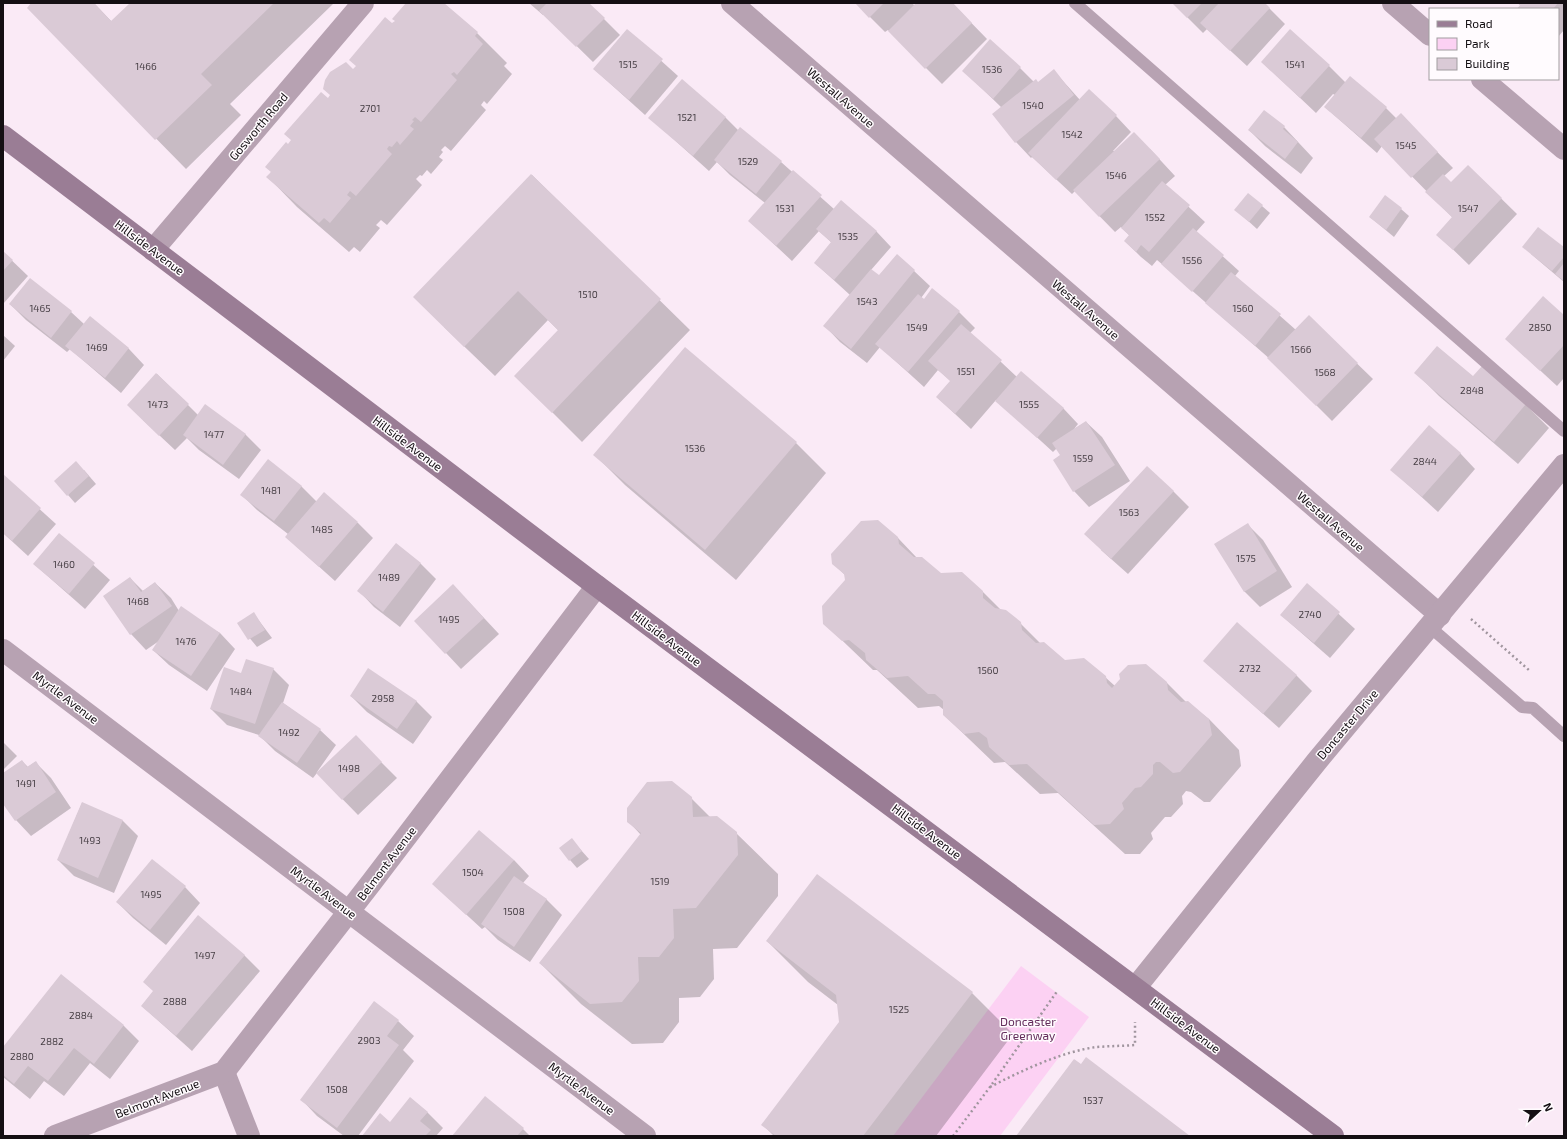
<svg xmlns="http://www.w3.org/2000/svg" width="1567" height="1139" font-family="'Exo 2',sans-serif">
	<rect width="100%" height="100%" fill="#faeaf6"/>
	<!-- green -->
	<polygon fill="#fcd1f3" points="1021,966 1089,1017 1000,1136 893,1136"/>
	<!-- shadow -->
	<g fill="#0003">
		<polygon points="33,3 94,3 112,22 131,3 333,4 230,104 241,115 186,169 28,8"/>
		<polygon points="407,3 443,3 477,33 507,63 504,66 512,74 487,104 484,101 481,105 486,110 451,151 445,146 441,150 443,152 439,157 443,160 431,174 427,170 422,176 420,175 416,179 422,185 387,225 381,220 376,225 380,228 360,252 354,247 349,252 297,207 268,177 288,145 393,25"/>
		<polygon points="529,3 588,3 620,35 593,62 544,14 543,15"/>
		<polygon points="856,3 912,3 915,6 918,3 952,3 987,39 942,84 888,30 885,32"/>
		<polygon points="1173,3 1264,3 1285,24 1247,66 1207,29 1203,33"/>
		<polygon points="1518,3 1564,3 1564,30 1558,37 1558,9 1518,9 1521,6"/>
		<polygon points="627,30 678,76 645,115 594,69"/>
		<polygon points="1262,62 1329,66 1346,83 1386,108 1397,119 1401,115 1453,168 1444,176 1451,183 1468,166 1517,214 1469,265 1438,235 1453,218 1382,146 1377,153 1325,107 1335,95 1333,94 1316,113"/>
		<polygon points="1020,68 1034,82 1038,83 1054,71 1080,100 1116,116 1131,132 1113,151 1150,149 1175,176 1165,185 1205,222 1196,232 1239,271 1235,276 1296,330 1309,317 1373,379 1332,421 1271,360 1163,265 1157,260 1152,266 1141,257 1125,241 1130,236 1121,227 1115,232 1075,191 1072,194 1032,157 1031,158 1016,142 1002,108 964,71"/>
		<polygon points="725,117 739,131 740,128 781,162 834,209 876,231 891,247 871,270 879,277 897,255 930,286 921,298 959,312 975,328 970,333 1017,377 1063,408 1078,424 1074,429 1086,422 1102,437 1130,481 1089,507 1074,491 1061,455 1057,448 1053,452 996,400 971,429 937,397 951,381 938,370 924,387 880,347 867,363 840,342 825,326 850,295 815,263 832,243 819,231 792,261 749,221 765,203 730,175 717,162 709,171 650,118"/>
		<polygon points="1284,127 1313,158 1301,174 1265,146 1249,130"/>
		<polygon points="532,175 690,330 582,442 545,405 559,331 548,320 495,376 444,327"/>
		<polygon points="1262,206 1270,213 1257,229 1236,210"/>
		<polygon points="1401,209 1409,216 1394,237 1370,217"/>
		<polygon points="1564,249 1564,282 1531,254"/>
		<polygon points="3,252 28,276 3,304"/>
		<polygon points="10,304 71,312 84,324 90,317 129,349 144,365 121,393 70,349 67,352 26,320"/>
		<polygon points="1564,316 1564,378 1557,386 1506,339"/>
		<polygon points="3,335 15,346 3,361"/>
		<polygon points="685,348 796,443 826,473 736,580 625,485 595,455"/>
		<polygon points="1416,373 1474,377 1526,405 1549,428 1518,464 1439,396"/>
		<polygon points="157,374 198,415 245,434 261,450 239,479 199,450 187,438 175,450 143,420"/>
		<polygon points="1460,453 1475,469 1438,512 1392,470"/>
		<polygon points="84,470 96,484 75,503 68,495"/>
		<polygon points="3,476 56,524 28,556 3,533"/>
		<polygon points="301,486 317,502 358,523 373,538 335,581 286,537 288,534 257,510 241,494"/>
		<polygon points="1173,491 1189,507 1128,574 1101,550"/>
		<polygon points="1247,524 1263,540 1292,587 1260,607 1244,591"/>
		<polygon points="59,534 110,580 85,609 34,564"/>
		<polygon points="898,538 917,558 941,574 983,592 1001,610 1020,623 1041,644 1064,661 1105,677 1115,686 1166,682 1186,702 1209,719 1239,750 1241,766 1210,802 1204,802 1191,792 1186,791 1182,796 1183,804 1171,817 1165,817 1151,833 1153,839 1140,854 1125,854 1058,793 1040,794 1005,762 994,763 944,715 944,710 939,706 918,708 877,670 873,670 824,623 846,580 846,576 833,563"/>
		<polygon points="396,544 421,564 436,579 400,627 374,607 359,591"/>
		<polygon points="130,578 143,591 155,583 171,598 179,611 220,633 235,649 207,691 169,665 153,650 159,641 146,650 131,634"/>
		<polygon points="1307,585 1355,629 1330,658 1281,615"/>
		<polygon points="468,601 499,634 461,669 416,621"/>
		<polygon points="254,614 272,638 257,647 238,624"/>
		<polygon points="1204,661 1296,675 1312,691 1279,728"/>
		<polygon points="273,669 289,685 283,703 320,730 336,745 317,772 371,752 397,778 358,815 317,773 313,778 275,751 259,735 227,725 211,709 242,674"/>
		<polygon points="351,696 416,701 432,717 413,744 367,712"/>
		<polygon points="3,742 17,756 3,770"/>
		<polygon points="22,761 28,767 35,762 51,778 71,808 31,836 16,820 3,802 3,774"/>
		<polygon points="691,798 710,817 736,833 778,874 778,896 737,948 713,949 714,979 700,997 679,998 679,1022 663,1043 632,1044 581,1004 540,963 641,835 628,821"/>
		<polygon points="82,803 123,821 138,836 114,893 74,876 58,860"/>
		<polygon points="572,840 589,859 577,868 570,860"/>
		<polygon points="514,860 529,876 523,883 546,899 562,915 530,962 498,940 485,927 482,929 433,884"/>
		<polygon points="185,887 200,903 166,945 133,918 117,902"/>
		<polygon points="767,941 972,993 1013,1034 936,1136 774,1136 763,1125 840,1022 838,1005 808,982"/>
		<polygon points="244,955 260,971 192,1051 142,1006"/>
		<polygon points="61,976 124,1026 139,1041 110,1079 90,1063 64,1096 44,1081 30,1099 3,1077 3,1049"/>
		<polygon points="398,1021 414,1036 403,1050 414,1061 358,1136 344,1136 317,1116 302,1100"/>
		<polygon points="427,1112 443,1128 436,1136 363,1136 390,1123"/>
		<polygon points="523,1129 530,1136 454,1136"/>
	</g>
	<!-- building -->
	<g fill="#dacad6">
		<polygon points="31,3 94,3 111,21 130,3 274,3 201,74 212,85 155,140 27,8"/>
		<polygon points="406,3 444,3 478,32 475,36 483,44 457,75 454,72 451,74 457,80 421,122 415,117 412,120 414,121 410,126 414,129 400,145 397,141 392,147 389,146 387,149 392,154 356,196 350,191 347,195 351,198 330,223 324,218 319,223 266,177 271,172 265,167 286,142 288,144 291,140 284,134 321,92 328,98 330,95 323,89 325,80 330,72 346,62 353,69 356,66 349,60 385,17 392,23 395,21 392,19"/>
		<polygon points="547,3 589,3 605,18 576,47 539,11"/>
		<polygon points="855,3 884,3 869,18"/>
		<polygon points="916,3 953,3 972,23 925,69 888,31"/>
		<polygon points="1172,3 1202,3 1187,18"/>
		<polygon points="1219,3 1265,3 1270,8 1230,51 1200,23"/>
		<polygon points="1517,3 1558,3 1553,9 1517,9 1520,5"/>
		<polygon points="627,29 663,59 629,100 593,69"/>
		<polygon points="1290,29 1330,65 1300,98 1261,62"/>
		<polygon points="990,39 1021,67 993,99 962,71"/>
		<polygon points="1054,69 1074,95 1015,143 992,114 1036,79 1038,82"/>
		<polygon points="1350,76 1387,107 1361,138 1324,107"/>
		<polygon points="682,79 726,117 693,156 648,118"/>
		<polygon points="1089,89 1117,115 1056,180 1028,153"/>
		<polygon points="1264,110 1285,126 1283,129 1298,142 1285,159 1248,130"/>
		<polygon points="1401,113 1438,152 1411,178 1374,139"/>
		<polygon points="740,127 782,161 756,194 714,160"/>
		<polygon points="1134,132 1160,159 1099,217 1073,190"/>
		<polygon points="1468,165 1502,198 1453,250 1436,235 1452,217 1425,192 1443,174 1451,182"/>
		<polygon points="793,170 822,195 776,246 748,221"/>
		<polygon points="531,174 661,299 552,413 514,376 558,330 518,291 464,347 413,297"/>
		<polygon points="1162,181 1190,205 1149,252 1141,245 1136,252 1124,241 1129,235 1121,228"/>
		<polygon points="1248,193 1263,205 1249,222 1234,210"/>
		<polygon points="1385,195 1402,208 1386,230 1369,217"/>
		<polygon points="841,200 877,231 834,280 814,263 831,242 816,229"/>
		<polygon points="1538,227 1564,247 1564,257 1552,271 1522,247"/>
		<polygon points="1193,228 1224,255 1192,292 1161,264"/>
		<polygon points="3,251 13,260 3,271"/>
		<polygon points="897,254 915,270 851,349 823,326 871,269 879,275"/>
		<polygon points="1564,263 1564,281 1555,274"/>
		<polygon points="1231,272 1281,314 1255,346 1205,303"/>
		<polygon points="30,278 72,311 51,338 9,304"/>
		<polygon points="932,288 960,311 908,372 875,344 918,294 924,299"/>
		<polygon points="1543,296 1564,315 1564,345 1540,371 1505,339"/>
		<polygon points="1309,315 1358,363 1316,406 1267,358"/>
		<polygon points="90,316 129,348 105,378 65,346"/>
		<polygon points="961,324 1002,360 955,414 936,397 950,381 928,361"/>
		<polygon points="1437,346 1473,376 1482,366 1526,404 1494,442 1414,373"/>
		<polygon points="685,347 797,442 705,550 593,455"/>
		<polygon points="1021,371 1064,408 1037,438 995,401"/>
		<polygon points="156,373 189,404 159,436 127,405"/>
		<polygon points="205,404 246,434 223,465 183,435"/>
		<polygon points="1086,421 1115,465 1073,492 1053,460 1060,455 1052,443"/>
		<polygon points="1429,425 1461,453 1422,497 1390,470"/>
		<polygon points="268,459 302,486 274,521 240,495"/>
		<polygon points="76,461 89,476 67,496 54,481"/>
		<polygon points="1147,466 1174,491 1111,559 1084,534"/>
		<polygon points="3,474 41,508 12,541 3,533"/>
		<polygon points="324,492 358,522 319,567 285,537"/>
		<polygon points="878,520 898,537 899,544 914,557 922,557 941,573 962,572 983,591 983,598 995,608 1006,610 1021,622 1022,630 1036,643 1044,642 1065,660 1084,658 1106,676 1107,683 1112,688 1120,679 1119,674 1128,665 1146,664 1167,682 1168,690 1181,702 1188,701 1209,719 1212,735 1180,772 1173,773 1160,762 1156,762 1153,765 1153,774 1141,787 1135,788 1122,803 1124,809 1110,824 1094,825 1027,764 1009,765 989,747 987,738 979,732 964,734 943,715 943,701 935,694 928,694 908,676 887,678 866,660 865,653 849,640 842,641 823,624 822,606 845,580 844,574 832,564 831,554 861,521"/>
		<polygon points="1248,523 1277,571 1244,592 1214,544"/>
		<polygon points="59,533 95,563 69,594 33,564"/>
		<polygon points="396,543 421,563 383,612 357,591"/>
		<polygon points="130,577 141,592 155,582 172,606 130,635 103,596"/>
		<polygon points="1307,583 1340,612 1314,643 1280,615"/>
		<polygon points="453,584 484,618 445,654 414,621"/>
		<polygon points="181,606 220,633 191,676 152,650"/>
		<polygon points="254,612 265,630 248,640 237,623"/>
		<polygon points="1237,622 1297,675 1263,714 1203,661"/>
		<polygon points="246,659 274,668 255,724 210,709 224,667 241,673"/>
		<polygon points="368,668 417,701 397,729 350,696"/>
		<polygon points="282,702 321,729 297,763 258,736"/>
		<polygon points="356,735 382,762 342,800 316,773"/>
		<polygon points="22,760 27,767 36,761 56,792 15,821 3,804 3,773"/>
		<polygon points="672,781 692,797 693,817 717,816 737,832 738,855 696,908 673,909 674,938 659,957 638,957 639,981 622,1002 590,1004 539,963 641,833 627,822 627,808 647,782"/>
		<polygon points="82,802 123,820 98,878 57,860"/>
		<polygon points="479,830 514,860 466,915 432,884"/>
		<polygon points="572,838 582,851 569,861 559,848"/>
		<polygon points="152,859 186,886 150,930 116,902"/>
		<polygon points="817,874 973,992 863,1136 776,1136 761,1125 839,1022 836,995 766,941"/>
		<polygon points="514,876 547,899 514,947 481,924"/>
		<polygon points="198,915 245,955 176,1036 141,1006 153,991 143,982"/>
		<polygon points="61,974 124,1025 94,1064 74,1048 48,1081 28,1066 14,1084 3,1075 3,1047"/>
		<polygon points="374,1001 399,1020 387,1036 399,1045 337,1128 300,1100"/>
		<polygon points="1086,1057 1190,1136 1016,1136 1074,1059 1081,1064"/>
		<polygon points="485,1096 524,1128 517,1136 452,1136"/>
		<polygon points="410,1097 428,1112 420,1121 431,1130 425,1136 362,1136 380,1113 390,1122"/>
	</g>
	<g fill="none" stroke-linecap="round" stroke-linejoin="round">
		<!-- path -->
		<g stroke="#a0959e" stroke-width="2.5" stroke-dasharray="2 3" stroke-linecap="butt">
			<polyline points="1471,619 1530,671"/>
			<path d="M990,1087C1021,1071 1063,1051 1097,1047C1110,1046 1122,1046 1135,1045V1022"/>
			<polyline points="953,1136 990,1087 1058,990"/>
		</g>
		<!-- lane -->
		<g stroke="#b7a2b2" stroke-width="12">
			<polyline points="1075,3 1564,431"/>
			<polyline points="1430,627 1522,707 1533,708 1564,736"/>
		</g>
		<!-- street -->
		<g stroke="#b7a2b2" stroke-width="22">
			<polyline points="732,3 1440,615"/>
			<polyline points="1393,3 1430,35"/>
			<polyline points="1482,79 1564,149"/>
			<polyline points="153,250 363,3"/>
			<polyline points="3,650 645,1136"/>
			<polyline points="1136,987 1317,761 1564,465"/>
			<polyline points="224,1072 249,1136"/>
			<polyline points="55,1136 224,1072 371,883 597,586"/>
		</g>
		<!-- secondary -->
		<polyline stroke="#9a7d95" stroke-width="22" points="3,136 597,586 1333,1136"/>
	</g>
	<g text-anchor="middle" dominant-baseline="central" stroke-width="3" stroke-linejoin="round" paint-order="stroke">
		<!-- number labels -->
		<g font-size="10" fill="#463e44">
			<text x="628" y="64">1515</text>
			<text x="1295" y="64">1541</text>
			<text x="146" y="66">1466</text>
			<text x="992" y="69">1536</text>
			<text x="1033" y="105">1540</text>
			<text x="370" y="108">2701</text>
			<text x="687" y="117">1521</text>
			<text x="1072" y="134">1542</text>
			<text x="1406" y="145">1545</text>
			<text x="748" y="161">1529</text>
			<text x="1116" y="175">1546</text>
			<text x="785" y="208">1531</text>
			<text x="1468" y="208">1547</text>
			<text x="1155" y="217">1552</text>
			<text x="848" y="236">1535</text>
			<text x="1192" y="260">1556</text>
			<text x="588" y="294">1510</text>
			<text x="867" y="301">1543</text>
			<text x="40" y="308">1465</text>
			<text x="1243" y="308">1560</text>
			<text x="917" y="327">1549</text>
			<text x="1540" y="327">2850</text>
			<text x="97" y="347">1469</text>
			<text x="1301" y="349">1566</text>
			<text x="966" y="371">1551</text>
			<text x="1325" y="372">1568</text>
			<text x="1472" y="390">2848</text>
			<text x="158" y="404">1473</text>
			<text x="1029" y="404">1555</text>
			<text x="214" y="434">1477</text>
			<text x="695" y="448">1536</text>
			<text x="1083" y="458">1559</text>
			<text x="1425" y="461">2844</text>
			<text x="271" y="490">1481</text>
			<text x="1129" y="512">1563</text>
			<text x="322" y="529">1485</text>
			<text x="1246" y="558">1575</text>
			<text x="64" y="564">1460</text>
			<text x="389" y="577">1489</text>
			<text x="138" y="601">1468</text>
			<text x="1310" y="614">2740</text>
			<text x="449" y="619">1495</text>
			<text x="186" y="641">1476</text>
			<text x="1250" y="668">2732</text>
			<text x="988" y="670">1560</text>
			<text x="241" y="691">1484</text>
			<text x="383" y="698">2958</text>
			<text x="289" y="732">1492</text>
			<text x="349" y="768">1498</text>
			<text x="26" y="783">1491</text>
			<text x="90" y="840">1493</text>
			<text x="473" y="872">1504</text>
			<text x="660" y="881">1519</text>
			<text x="151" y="894">1495</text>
			<text x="514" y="911">1508</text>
			<text x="205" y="955">1497</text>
			<text x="175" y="1001">2888</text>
			<text x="899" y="1009">1525</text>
			<text x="81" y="1015">2884</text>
			<text x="369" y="1040">2903</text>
			<text x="52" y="1041">2882</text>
			<text x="22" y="1056">2880</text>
			<text x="337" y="1089">1508</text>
			<text x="1093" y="1100">1537</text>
		</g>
		<!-- street labels -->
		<g font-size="12" fill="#140f13" stroke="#fffbfe">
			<text transform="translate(841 97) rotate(41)">Westall Avenue</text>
			<text transform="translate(258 126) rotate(-50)">Gosworth Road</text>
			<text transform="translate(150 247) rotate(37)">Hillside Avenue</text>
			<text transform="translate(1086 309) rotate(41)">Westall Avenue</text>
			<text transform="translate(408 443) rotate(37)">Hillside Avenue</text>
			<text transform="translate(1331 521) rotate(41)">Westall Avenue</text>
			<text transform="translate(667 638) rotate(37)">Hillside Avenue</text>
			<text transform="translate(66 697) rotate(37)">Myrtle Avenue</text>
			<text transform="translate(1347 724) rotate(-50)">Doncaster Drive</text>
			<text transform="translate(927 831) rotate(37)">Hillside Avenue</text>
			<text transform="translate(386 863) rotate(-53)">Belmont Avenue</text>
			<text transform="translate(324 892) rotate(37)">Myrtle Avenue</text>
			<text transform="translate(1186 1025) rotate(37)">Hillside Avenue</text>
			<text transform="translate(582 1088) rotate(37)">Myrtle Avenue</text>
			<text transform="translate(157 1098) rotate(-21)">Belmont Avenue</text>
		</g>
		<!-- park labels -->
		<g font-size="12" fill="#642d5c" stroke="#fffbfe">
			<text x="1028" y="1021">Doncaster<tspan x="1028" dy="14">Greenway</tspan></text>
		</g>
	</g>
	<!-- border -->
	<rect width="1567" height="1139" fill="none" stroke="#140f13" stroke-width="8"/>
	<!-- legend -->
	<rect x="1429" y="8" width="130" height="72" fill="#fffbfe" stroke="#a19da0"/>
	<rect x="1437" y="21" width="20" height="6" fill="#9a7d95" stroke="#a19da0"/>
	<text x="1465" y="28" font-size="12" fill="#140f13">Road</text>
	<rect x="1437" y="38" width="20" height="12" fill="#fcd1f3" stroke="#a19da0"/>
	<text x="1465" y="48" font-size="12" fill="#140f13">Park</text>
	<rect x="1437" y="58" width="20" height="12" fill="#dacad6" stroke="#a19da0"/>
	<text x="1465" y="68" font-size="12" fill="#140f13">Building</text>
	<!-- north arrow -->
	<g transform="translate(1539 1111) rotate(68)" stroke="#fffbfe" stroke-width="3" paint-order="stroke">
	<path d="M0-3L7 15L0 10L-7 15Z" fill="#140f13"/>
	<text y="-6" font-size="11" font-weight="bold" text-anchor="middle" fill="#140f13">N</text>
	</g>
</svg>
